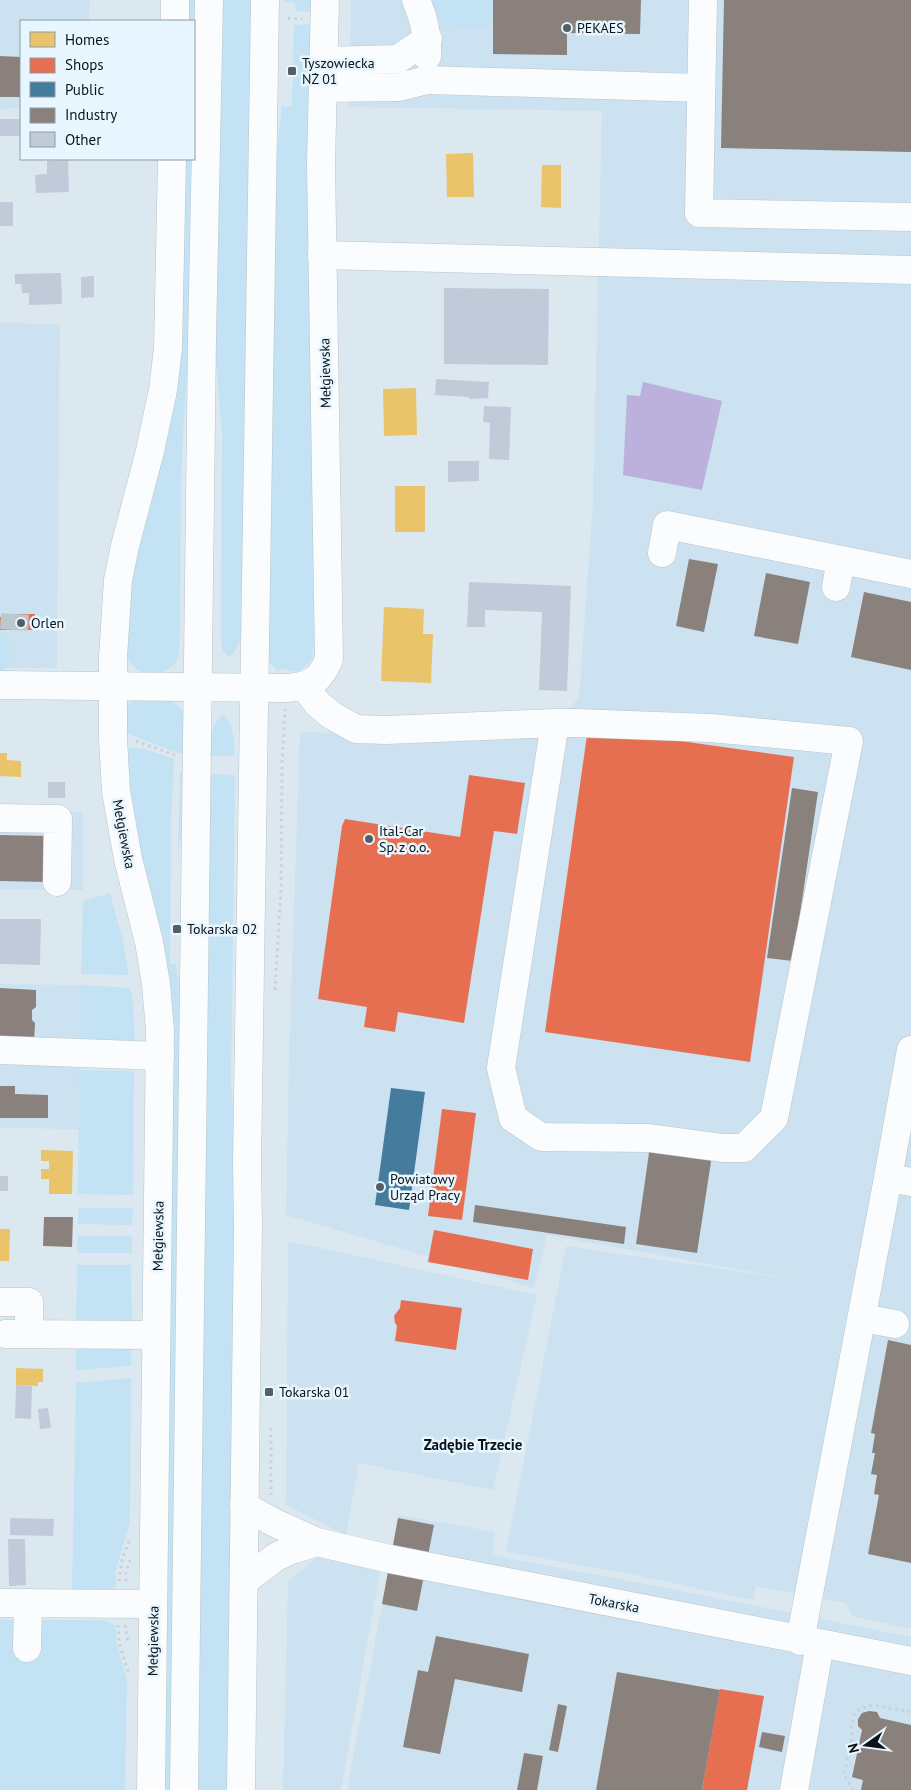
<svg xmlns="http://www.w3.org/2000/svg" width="911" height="1790" font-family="'PT Sans',sans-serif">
	<rect width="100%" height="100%" fill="#dbe8f0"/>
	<!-- built -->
	<g fill="#cce2f1">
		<polygon points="0,0 90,0 89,21 21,21 21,108 0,109"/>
		<polygon points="351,0 911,0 911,1629 852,1616 846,1603 756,1586 753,1600 630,1574 506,1552 566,1246 791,1279 547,1235 534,1288 286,1215 289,1056 300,732 538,738 579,698 593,501 602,111 349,107"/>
		<polygon points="0,323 60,324 57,668 0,668"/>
		<polygon points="0,811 83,812 83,890 0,889"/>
		<polygon points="0,984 81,985 78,1129 0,1128"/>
		<polygon points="288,1241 537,1295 493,1490 359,1463 346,1535 286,1505"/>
		<polygon points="399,1515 495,1532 492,1555 677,1590 911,1637 911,1790 347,1790"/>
		<polygon points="319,1556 382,1560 341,1790 283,1790 288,1581"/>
	</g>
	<!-- green -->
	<g fill="#c3e2f4">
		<polygon points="186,0 196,0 194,150 194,21 186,21"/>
		<polygon points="220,0 254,0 244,628 238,646 232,655 228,656 223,651 221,641 222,432 213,329"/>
		<polygon points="284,0 316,0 316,12 295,11 295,3 285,2"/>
		<path d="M426,0H493V23H488V28C471,28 445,31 434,15C431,11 429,5 426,0Z"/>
		<polygon points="316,24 320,569 313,570 314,644 311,660 301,670 293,672 282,668 278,672 269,661 267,654 272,192 282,106 292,107 294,25"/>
		<path d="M183,159H194L190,344L185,399L181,479L180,642C179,650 179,658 174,665C171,668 167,669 164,671C151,678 138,674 130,662C124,653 125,641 125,631Z"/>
		<path d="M0,631L2,639L9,641C9,652 12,668 0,673Z"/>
		<path d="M163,697C193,708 187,726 187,753H179L123,732C125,697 130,698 163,697Z"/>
		<path d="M223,715C234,725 234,742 235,756H209C210,741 211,724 223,715Z"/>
		<polygon points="124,748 144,749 174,759 171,825 170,963 176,964 185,1013 174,1790 163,1790 168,1313 137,854"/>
		<polygon points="180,772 187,772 187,798 178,853"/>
		<polygon points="208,774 235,775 231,1083 237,1160 231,1790 196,1790"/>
		<polygon points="110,893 122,937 129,975 81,974 83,901"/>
		<polygon points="81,985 130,988 133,1002 135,1044 80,1042"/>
		<polygon points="79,1070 134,1071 133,1195 78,1194"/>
		<polygon points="78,1208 133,1208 132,1225 78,1224"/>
		<polygon points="78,1236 132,1236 132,1253 77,1253"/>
		<polygon points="77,1265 131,1265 132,1324 76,1326"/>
		<polygon points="131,1342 131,1366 76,1370 76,1344"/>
		<polygon points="131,1378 130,1522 116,1570 116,1587 108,1590 72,1591 76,1383"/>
		<polygon points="0,1619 14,1620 16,1655 39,1654 39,1631 42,1620 104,1620 116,1626 116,1640 127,1680 125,1790 0,1790"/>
	</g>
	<!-- water -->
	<polygon fill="#bcb0dd" points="643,382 722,401 702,490 623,475 627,395 640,396"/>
	<!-- homes -->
	<g fill="#e9c46a">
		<polygon points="473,153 474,197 447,197 446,154"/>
		<polygon points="542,165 561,165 561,208 541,207"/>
		<polygon points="416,388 417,435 384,436 383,389"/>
		<rect x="395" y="486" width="30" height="46"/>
		<polygon points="384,607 424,609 423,634 433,634 431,683 381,681"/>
		<polygon points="0,753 7,753 7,760 21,761 21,777 0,776"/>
		<polygon points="41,1150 73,1151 72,1194 49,1194 49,1179 41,1179 41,1169 49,1169 49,1161 41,1161"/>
		<polygon points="0,1229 10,1229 9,1261 0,1261"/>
		<polygon points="16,1368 43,1369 43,1382 38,1382 38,1386 16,1385"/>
	</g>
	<!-- shops -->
	<g fill="#e76f51">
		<polygon points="7,614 35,614 35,630 0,630 0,617 7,617"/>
		<polygon points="588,728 794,757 750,1062 545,1032"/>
		<polygon points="469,775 525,783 517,834 494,831 464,1023 398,1012 395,1032 364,1027 367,1007 318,999 342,826 345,819 460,837"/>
		<polygon points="442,1109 476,1113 462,1220 428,1216"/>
		<polygon points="434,1230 533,1249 528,1280 428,1262"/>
		<polygon points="401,1300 462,1308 456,1350 395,1341 397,1326 395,1323 394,1316 400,1308"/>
		<polygon points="720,1689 764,1696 747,1790 702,1790"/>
	</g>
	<!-- public -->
	<polygon fill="#457b9d" points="391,1088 425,1092 409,1210 375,1205"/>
	<!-- industry -->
	<g fill="#8a817c">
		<polygon points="493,0 641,0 640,34 567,33 567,55 493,54"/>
		<polygon points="724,0 911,0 911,152 721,148"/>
		<polygon points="0,56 21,57 21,97 0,97"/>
		<polygon points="689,559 718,564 704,632 676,626"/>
		<polygon points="766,573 810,582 798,644 754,636"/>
		<polygon points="864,592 911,602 911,670 851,657"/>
		<polygon points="792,788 818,792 793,961 767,958"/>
		<polygon points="0,835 47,836 47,882 0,881"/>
		<polygon points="0,988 36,990 36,1007 32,1010 32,1020 35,1023 34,1041 0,1040"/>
		<polygon points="0,1086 15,1086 15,1094 48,1095 48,1118 0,1118"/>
		<polygon points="650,1146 712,1155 697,1253 636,1244"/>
		<polygon points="475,1205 626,1227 624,1244 473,1222"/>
		<polygon points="44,1217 73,1217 72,1247 43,1246"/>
		<polygon points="888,1340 911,1345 911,1563 868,1554 879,1495 874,1494 877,1475 871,1474 875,1453 872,1453 875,1434 871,1433"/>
		<polygon points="398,1518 434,1525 417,1611 382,1604"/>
		<polygon points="436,1636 529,1654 522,1692 455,1679 440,1754 403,1747 418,1670 428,1672"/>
		<polygon points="617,1672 720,1690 702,1790 596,1790"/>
		<polygon points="558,1704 567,1706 558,1752 549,1750"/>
		<polygon points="869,1711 877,1712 880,1718 911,1725 911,1790 861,1790 863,1780 852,1777 862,1730 858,1726 858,1719 862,1713"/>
		<polygon points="762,1732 785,1736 782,1752 759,1747"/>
		<polygon points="524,1753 543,1756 537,1790 517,1790"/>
	</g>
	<!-- building -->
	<g fill="#c0cad9">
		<rect x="0" y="119" width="21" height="17"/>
		<polygon points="68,160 69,192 36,193 35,175 47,174 47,161"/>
		<rect x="0" y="202" width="13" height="24"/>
		<polygon points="61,273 62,304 29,305 29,293 22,293 21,284 15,284 15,274"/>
		<polygon points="94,276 94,297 81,298 81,277"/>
		<polygon points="444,288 549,289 548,365 444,364"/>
		<polygon points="436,379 489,382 488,398 469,399 469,397 435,395"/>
		<polygon points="484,406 511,407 509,460 489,459 490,423 483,422"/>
		<polygon points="448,461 479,461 479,481 448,482"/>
		<polygon points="469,582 571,586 567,691 539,690 542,612 485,610 485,627 467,627"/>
		<rect x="48" y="782" width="17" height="16"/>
		<polygon points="0,919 41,919 40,965 0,964"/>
		<rect x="0" y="1176" width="8" height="15"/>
		<polygon points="16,1385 32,1386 31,1419 15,1418"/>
		<polygon points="48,1408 51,1428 40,1429 38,1409"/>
		<polygon points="10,1518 54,1519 53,1536 10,1535"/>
		<polygon points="8,1539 25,1539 26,1585 9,1586"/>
	</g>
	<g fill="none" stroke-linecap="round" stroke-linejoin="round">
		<!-- minor-tunnel -->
		<polyline stroke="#bcc8d0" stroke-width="28" stroke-dasharray="28 14" stroke-linecap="butt" points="14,630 15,614"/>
		<!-- minor casing -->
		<g stroke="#bac4ca" stroke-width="29">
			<g id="minor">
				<path d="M416,0C424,18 428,36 427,56"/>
				<polyline points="703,0 699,213 911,217"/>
				<polyline points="175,21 175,0"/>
				<polyline points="324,61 398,59 428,39"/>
				<polyline points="323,88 399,87 427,80 701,88"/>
				<polyline points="322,255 911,270"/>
				<polyline points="662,553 667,525 911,574"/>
				<polyline points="836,587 841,560"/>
				<path d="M0,685L287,688C311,686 320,681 329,659L321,163L325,0"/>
				<polyline points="305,687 317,703 331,715 356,729 386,730 555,723 576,723 711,728 849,741 774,1118 744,1148 723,1148 649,1138 541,1137 513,1118 501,1068 555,723"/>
				<polyline points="0,818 58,819 57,882"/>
				<polyline points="0,1050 160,1056"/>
				<polyline points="888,1178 911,1050"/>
				<polyline points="0,1302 29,1302 29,1334"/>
				<polyline points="862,1318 895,1324"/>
				<polyline points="5,1334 156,1335"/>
				<polyline points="244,1506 275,1523 317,1542 390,1559 911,1661"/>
				<polyline points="244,1581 276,1557 291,1550 317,1542"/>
				<polyline points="0,1603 153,1604"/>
				<polyline points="800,1641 888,1178 911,1182"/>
				<polyline points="27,1648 28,1603"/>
				<polyline points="151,1790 160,1030 156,984 149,942 128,859 116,791 113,739 113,657 118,580 125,546 150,451 163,390 168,348 172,159"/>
				<polyline points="794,1790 820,1644"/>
			</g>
		</g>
		<!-- major casing -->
		<g stroke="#bac4ca" stroke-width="29">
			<g id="major">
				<polyline points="184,1790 202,339 209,0"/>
				<polyline points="241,1790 248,1226 247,1162 265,0"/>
			</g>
		</g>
		<!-- path -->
		<g stroke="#cdd0d3" stroke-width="3" stroke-dasharray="2.5 4" stroke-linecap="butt">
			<polyline points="288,18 302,19"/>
			<polyline points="136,741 175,755"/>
			<polyline points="275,990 281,888 282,766 285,709"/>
			<polyline points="271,1428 271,1495"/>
			<polyline points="119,1581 122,1559 130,1539"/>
			<polyline points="126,1581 126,1572 130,1560"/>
			<polyline points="118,1625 119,1642 128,1672"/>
			<polyline points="125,1625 128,1643"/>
			<polyline points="853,1790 844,1775 852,1736 851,1724 855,1713 860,1709 872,1705 911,1712"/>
		</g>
		<!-- minor -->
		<use href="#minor" stroke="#fafcfd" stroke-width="28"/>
		<!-- major -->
		<use href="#major" stroke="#fafcfd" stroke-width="28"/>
	</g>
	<!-- markers -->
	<g fill="#545e64" stroke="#e7f6ff" stroke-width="2">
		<circle cx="567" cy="28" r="5"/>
		<rect x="287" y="66" width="10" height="10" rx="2.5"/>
		<circle cx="21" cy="623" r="5"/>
		<circle cx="369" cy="839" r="5"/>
		<rect x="172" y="924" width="10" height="10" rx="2.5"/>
		<circle cx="380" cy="1187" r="5"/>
		<rect x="264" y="1387" width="10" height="10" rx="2.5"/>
	</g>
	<g text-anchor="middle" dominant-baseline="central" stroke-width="5" stroke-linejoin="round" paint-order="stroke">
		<!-- poi labels -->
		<g font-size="14" fill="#0b1318" stroke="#e7f6ff" text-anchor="start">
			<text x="577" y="28">PEKAES</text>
			<text x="302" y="63">Tyszowiecka<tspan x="302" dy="16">NŻ 01</tspan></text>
			<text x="31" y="623">Orlen</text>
			<text x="379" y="831">Ital-Car<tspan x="379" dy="16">Sp. z o.o.</tspan></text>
			<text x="187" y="929">Tokarska 02</text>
			<text x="390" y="1179">Powiatowy<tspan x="390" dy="16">Urząd Pracy</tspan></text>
			<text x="279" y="1392">Tokarska 01</text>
		</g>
		<!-- street labels -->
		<g font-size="14" fill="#0b1318" stroke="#e7f6ff">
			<text transform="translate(325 373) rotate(-91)">Mełgiewska</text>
			<text transform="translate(124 834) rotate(79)">Mełgiewska</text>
			<text transform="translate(158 1236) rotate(-89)">Mełgiewska</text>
			<text transform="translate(614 1603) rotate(11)">Tokarska</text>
			<text transform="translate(153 1641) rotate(-89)">Mełgiewska</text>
		</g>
		<!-- neighbourhood labels -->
		<g font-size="15" font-weight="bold" fill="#0b1318" stroke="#e7f6ff">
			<text x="473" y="1444">Zadębie Trzecie</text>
		</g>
	</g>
	<!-- legend -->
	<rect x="20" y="20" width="175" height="140" fill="#e7f6ff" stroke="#8f9ba3"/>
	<rect x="30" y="32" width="25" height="15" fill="#e9c46a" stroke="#8f9ba3"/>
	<text x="65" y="45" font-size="15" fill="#0b1318">Homes</text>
	<rect x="30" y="58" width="25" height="15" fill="#e76f51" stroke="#8f9ba3"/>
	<text x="65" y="70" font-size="15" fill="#0b1318">Shops</text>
	<rect x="30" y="82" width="25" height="15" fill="#457b9d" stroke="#8f9ba3"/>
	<text x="65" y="95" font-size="15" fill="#0b1318">Public</text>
	<rect x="30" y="108" width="25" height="15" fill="#8a817c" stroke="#8f9ba3"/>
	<text x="65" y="120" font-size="15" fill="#0b1318">Industry</text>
	<rect x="30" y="132" width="25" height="15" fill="#c0cad9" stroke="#8f9ba3"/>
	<text x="65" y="145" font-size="15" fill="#0b1318">Other</text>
	<!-- north arrow -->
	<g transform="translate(866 1745) rotate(256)" stroke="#e7f6ff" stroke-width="4" paint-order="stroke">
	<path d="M0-4L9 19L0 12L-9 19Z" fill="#0b1318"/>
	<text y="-8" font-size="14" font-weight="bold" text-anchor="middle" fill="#0b1318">N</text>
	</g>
</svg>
